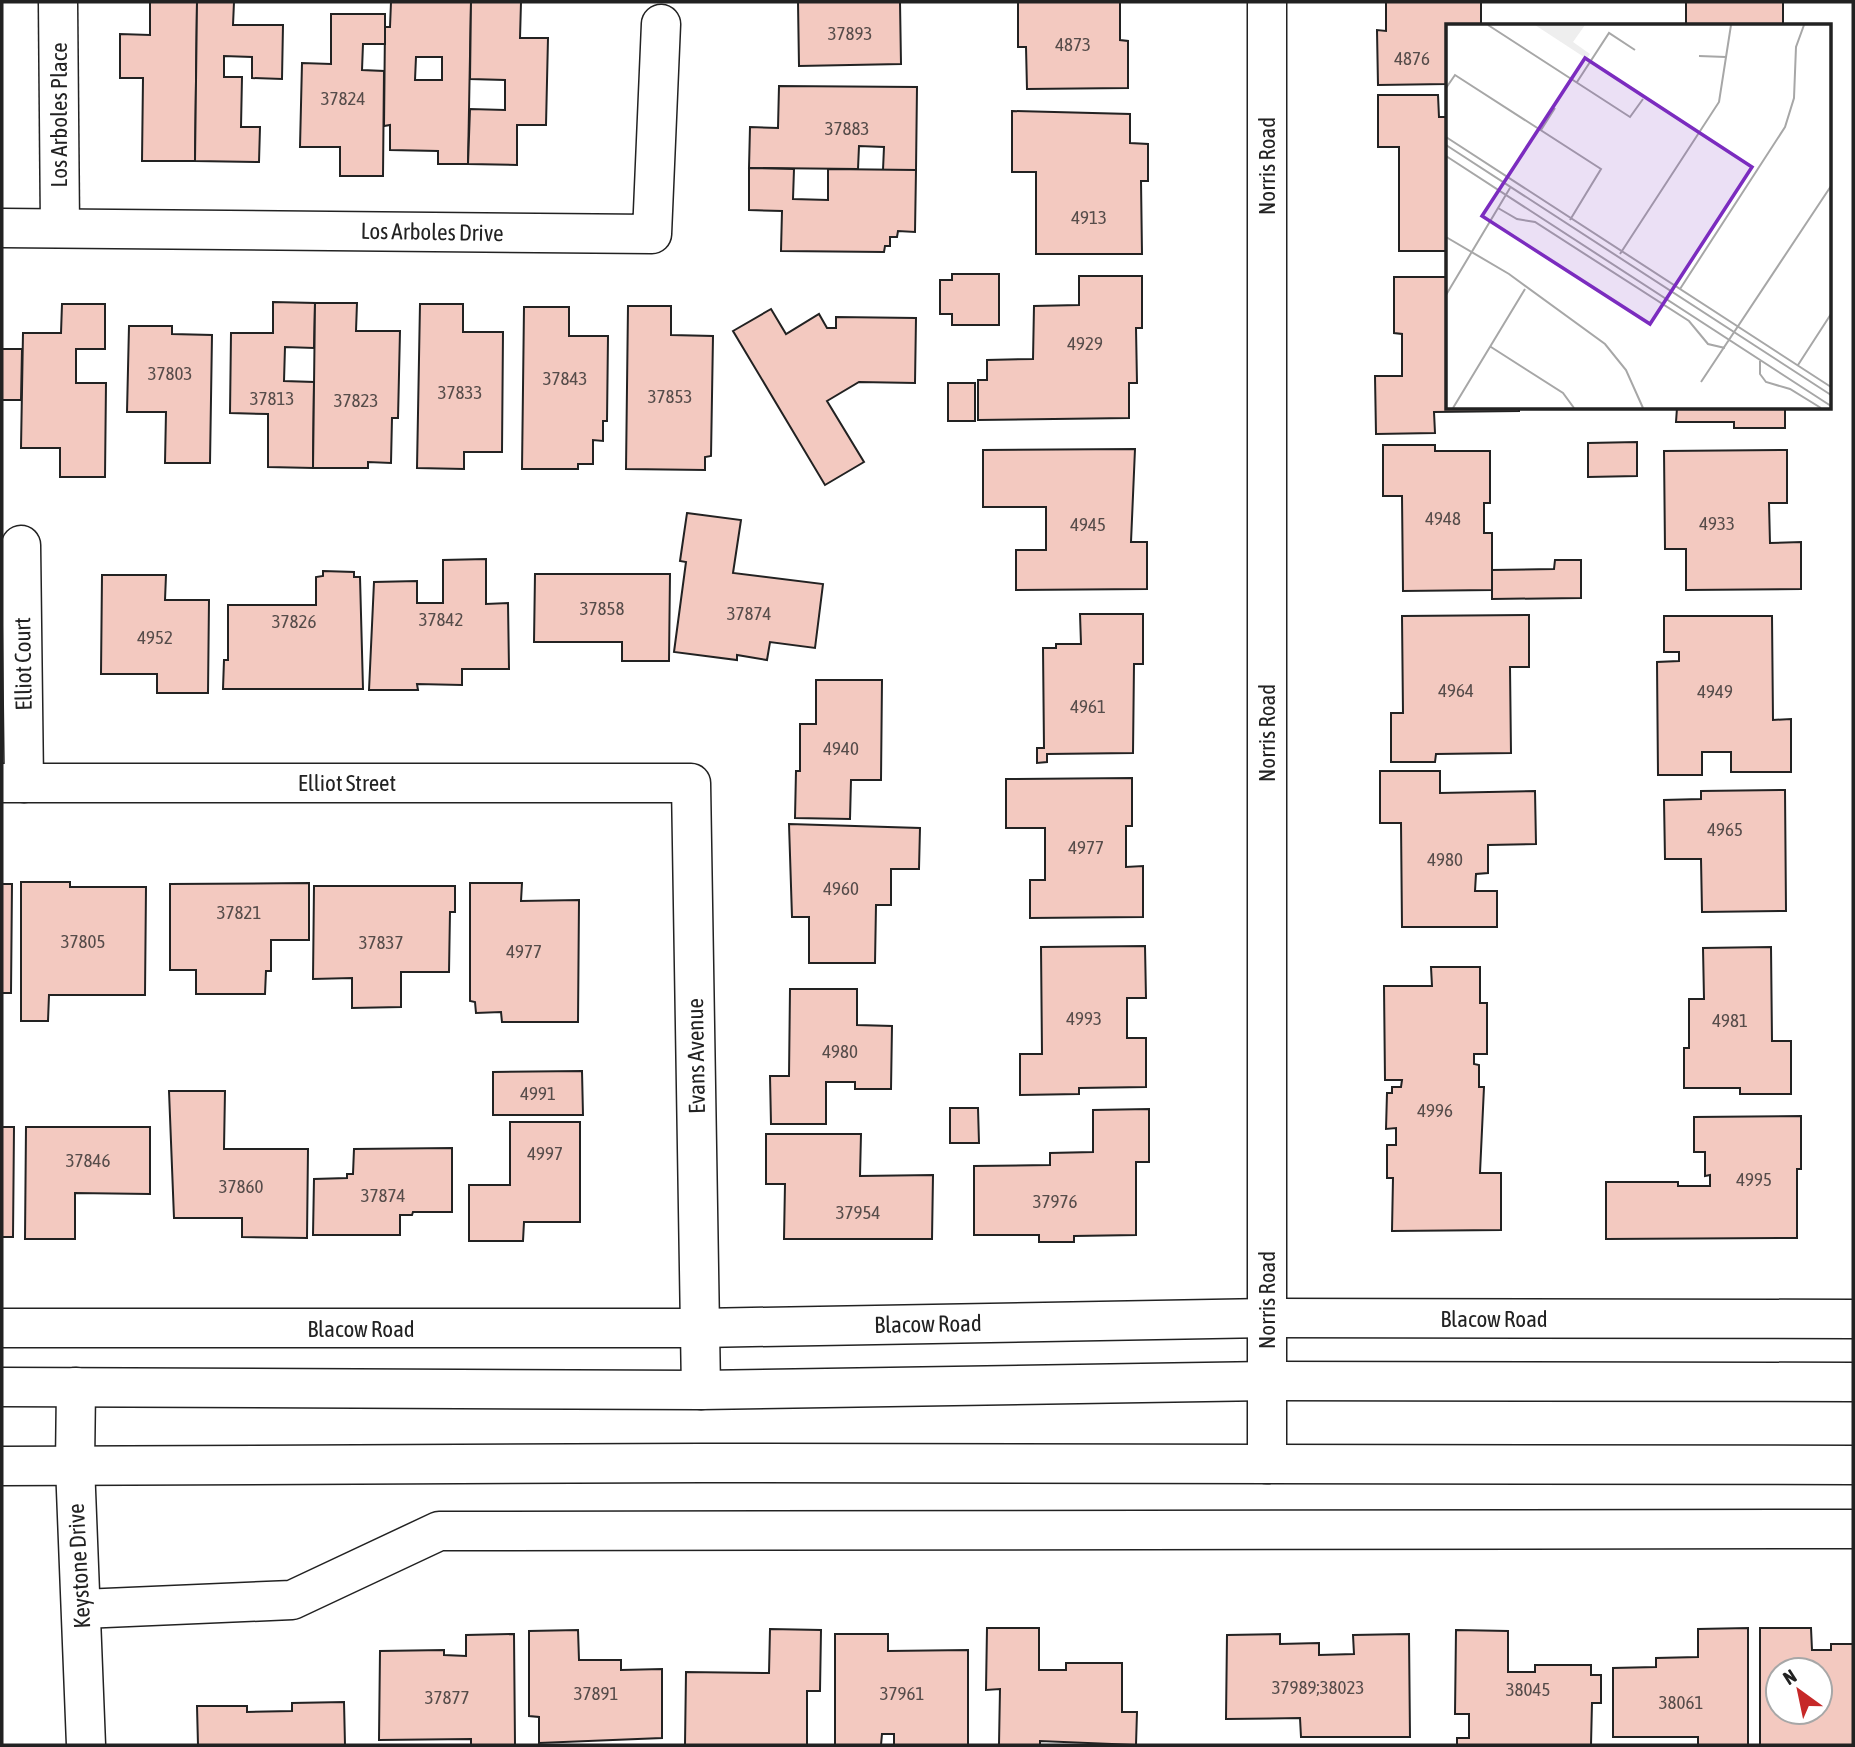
<svg xmlns="http://www.w3.org/2000/svg" width="1855" height="1747" font-family="'Asap Condensed',sans-serif">
	<rect width="100%" height="100%" fill="#fff"/>
	<!-- building -->
	<g fill="#f3c9c0" stroke="#222" stroke-width="2" fill-rule="evenodd">
		<polygon points="150,2 197,2 195,161 142,161 143,78 120,78 120,34 150,35"/>
		<polygon points="197,2 234,2 233,25 283,25 282,79 252,78 252,57 224,56 224,77 242,77 241,127 260,127 259,162 195,161"/>
		<path d="M391,2H471L468,164H438V151L390,150V125L384,126L385,27H390ZM416,57H442V80H415Z"/>
		<polygon points="471,2 521,2 520,38 548,38 546,125 517,125 517,165 468,164 470,109 505,110 505,80 470,79"/>
		<polygon points="798,2 900,2 901,64 799,66"/>
		<polygon points="1018,2 1120,2 1120,40 1128,41 1128,88 1027,89 1026,47 1018,47"/>
		<polygon points="1386,2 1481,2 1481,26 1447,26 1447,84 1378,85 1377,30 1386,31"/>
		<rect x="1686" y="2" width="97" height="24"/>
		<polygon points="331,14 385,14 385,44 363,44 362,70 384,71 383,176 340,176 340,147 300,147 302,63 331,64"/>
		<polygon points="779,86 917,87 916,170 883,170 884,147 859,146 858,169 749,168 750,127 778,128"/>
		<polygon points="1378,95 1438,95 1439,117 1447,117 1447,251 1399,251 1399,147 1378,147"/>
		<polygon points="1012,111 1130,114 1130,143 1148,144 1148,181 1141,181 1142,254 1036,254 1036,172 1012,172"/>
		<polygon points="749,168 794,169 793,199 828,200 828,169 916,170 915,232 898,231 897,237 890,237 890,246 885,246 884,252 781,251 782,211 749,210"/>
		<polygon points="952,274 999,274 999,325 952,325 952,314 940,314 940,280 952,280"/>
		<polygon points="1079,276 1142,276 1142,328 1136,328 1137,383 1129,383 1129,418 978,420 978,380 987,380 987,360 1033,359 1034,306 1079,305"/>
		<polygon points="1394,277 1447,277 1447,408 1519,408 1519,411 1434,412 1435,433 1376,434 1375,376 1402,376 1402,334 1394,333"/>
		<polygon points="273,302 315,303 314,348 285,347 284,381 314,382 313,468 268,467 268,414 230,413 231,333 273,333"/>
		<polygon points="315,303 357,303 356,331 400,331 398,418 392,418 391,463 368,462 368,468 313,468"/>
		<polygon points="62,304 105,304 105,349 76,349 76,383 106,383 105,477 60,477 60,448 21,448 23,333 61,333"/>
		<polygon points="420,304 463,304 463,332 503,332 502,452 464,452 464,469 417,468"/>
		<polygon points="628,306 671,306 671,335 713,336 711,456 705,457 705,470 626,469"/>
		<polygon points="524,307 569,307 569,336 608,336 607,421 603,421 603,441 593,440 593,464 578,464 578,469 522,469"/>
		<polygon points="771,309 786,334 819,314 827,328 836,328 836,317 916,318 915,383 859,382 827,401 864,462 825,485 733,331"/>
		<polygon points="129,326 172,326 172,334 212,335 210,463 165,463 166,412 127,412"/>
		<polygon points="2,349 22,349 21,400 2,400"/>
		<rect x="948" y="383" width="27" height="38"/>
		<polygon points="1677,408 1785,408 1785,428 1734,428 1734,422 1676,422"/>
		<polygon points="1637,442 1637,476 1588,477 1588,443"/>
		<polygon points="1383,445 1435,445 1435,451 1490,451 1490,503 1484,503 1484,533 1492,533 1492,590 1403,591 1402,496 1383,496"/>
		<polygon points="1135,449 1131,542 1147,542 1147,589 1016,590 1016,550 1046,550 1046,507 983,507 983,450"/>
		<polygon points="1787,450 1787,503 1769,503 1770,543 1801,542 1801,589 1686,590 1686,549 1665,549 1664,451"/>
		<polygon points="687,513 741,520 733,573 823,584 815,648 770,642 767,660 737,655 737,660 674,652 686,562 680,561"/>
		<polygon points="486,559 486,604 508,603 509,669 462,669 462,685 417,684 418,690 369,690 374,582 417,581 417,603 443,603 443,560"/>
		<polygon points="1555,560 1581,560 1581,598 1492,599 1492,570 1554,569"/>
		<polygon points="323,571 354,572 354,577 360,577 363,689 223,689 224,660 228,660 228,605 316,605 316,577 323,576"/>
		<polygon points="535,574 670,574 669,661 622,661 622,642 534,642"/>
		<polygon points="102,575 166,575 165,600 209,600 208,693 157,693 157,674 101,674"/>
		<polygon points="1080,614 1143,614 1143,664 1134,664 1133,753 1047,754 1047,762 1037,763 1037,748 1044,748 1043,648 1056,648 1056,644 1081,644"/>
		<polygon points="1529,615 1529,667 1510,667 1511,753 1436,754 1435,762 1391,762 1391,713 1403,713 1402,616"/>
		<polygon points="1664,616 1772,616 1773,720 1791,719 1791,772 1731,772 1731,752 1702,752 1702,775 1658,775 1657,662 1679,661 1679,652 1664,652"/>
		<polygon points="816,680 882,680 881,780 851,780 850,819 795,818 796,771 800,771 800,724 816,724"/>
		<polygon points="1380,771 1440,771 1440,793 1535,791 1536,844 1488,845 1488,873 1476,874 1475,891 1497,891 1497,927 1402,927 1401,823 1380,823"/>
		<polygon points="1132,778 1132,826 1126,826 1126,867 1143,866 1143,917 1030,918 1030,880 1045,880 1045,828 1006,828 1006,779"/>
		<polygon points="1785,790 1786,911 1702,912 1701,859 1665,859 1664,800 1701,799 1701,791"/>
		<polygon points="789,824 920,828 919,869 891,869 891,905 876,905 875,963 809,963 809,917 792,917"/>
		<polygon points="21,882 70,882 70,887 146,887 145,995 49,995 48,1021 21,1021"/>
		<polygon points="309,883 309,940 271,940 271,971 266,971 265,994 196,994 196,970 170,970 170,884"/>
		<polygon points="470,883 522,883 521,901 579,900 578,1022 502,1022 501,1012 476,1013 475,1002 470,1001"/>
		<polygon points="2,884 12,884 11,993 2,993"/>
		<polygon points="314,886 455,886 455,912 450,912 449,972 401,972 401,1007 352,1008 352,978 313,979"/>
		<polygon points="1145,946 1146,998 1127,998 1127,1038 1146,1038 1146,1087 1079,1088 1079,1094 1020,1095 1020,1054 1042,1054 1041,947"/>
		<polygon points="1771,947 1772,1041 1791,1041 1791,1094 1740,1094 1740,1088 1684,1088 1684,1048 1689,1048 1689,999 1704,999 1703,948"/>
		<polygon points="1431,967 1480,967 1480,1003 1487,1003 1487,1054 1474,1054 1474,1064 1479,1065 1479,1087 1484,1087 1480,1173 1501,1173 1501,1230 1392,1231 1393,1178 1387,1178 1387,1145 1396,1145 1396,1128 1386,1129 1387,1093 1392,1093 1392,1087 1401,1087 1402,1080 1385,1080 1384,986 1432,986"/>
		<polygon points="790,989 857,989 857,1025 892,1026 891,1089 855,1089 855,1082 826,1082 826,1124 771,1124 770,1076 789,1076"/>
		<polygon points="582,1071 583,1115 493,1115 493,1072"/>
		<polygon points="169,1091 225,1091 224,1149 308,1149 307,1238 242,1237 242,1218 174,1218"/>
		<polygon points="950,1108 978,1108 979,1143 950,1143"/>
		<polygon points="1149,1109 1149,1162 1136,1162 1136,1235 1074,1236 1074,1242 1039,1242 1039,1235 974,1235 974,1166 1050,1165 1050,1153 1093,1152 1093,1110"/>
		<polygon points="1801,1116 1801,1169 1797,1169 1797,1238 1606,1239 1606,1182 1678,1182 1678,1186 1710,1186 1710,1175 1705,1176 1705,1152 1694,1152 1694,1117"/>
		<polygon points="510,1122 580,1122 580,1222 524,1222 523,1241 469,1241 469,1185 510,1185"/>
		<polygon points="2,1127 14,1127 13,1237 2,1237"/>
		<polygon points="26,1127 150,1127 150,1194 75,1193 75,1239 25,1239"/>
		<polygon points="766,1134 861,1134 860,1176 933,1175 932,1239 784,1239 785,1184 766,1184"/>
		<polygon points="452,1148 452,1212 413,1212 412,1215 400,1215 400,1235 313,1235 314,1179 347,1178 347,1174 353,1174 354,1149"/>
		<polygon points="987,1628 1039,1628 1039,1670 1066,1670 1066,1663 1122,1663 1122,1712 1137,1712 1136,1745 1040,1741 1040,1745 999,1745 1000,1689 986,1690"/>
		<polygon points="1748,1628 1748,1745 1698,1745 1698,1737 1613,1737 1613,1668 1656,1667 1656,1658 1698,1657 1698,1629"/>
		<path d="M1760,1628H1811L1812,1650H1831V1644H1853V1745H1760ZM1778,1670H1820V1712H1778Z"/>
		<polygon points="770,1629 821,1630 820,1691 807,1691 807,1745 685,1745 686,1672 769,1673"/>
		<polygon points="578,1630 579,1660 621,1660 621,1670 662,1669 662,1738 539,1743 539,1717 529,1716 529,1631"/>
		<polygon points="1456,1630 1508,1631 1508,1672 1535,1672 1535,1665 1591,1665 1591,1675 1601,1675 1601,1703 1592,1703 1591,1745 1457,1745 1457,1738 1469,1738 1469,1714 1455,1714"/>
		<polygon points="514,1634 515,1745 471,1745 471,1739 379,1740 380,1651 444,1650 444,1655 466,1656 466,1635"/>
		<polygon points="835,1634 888,1634 888,1651 968,1650 968,1745 894,1745 894,1734 882,1734 881,1745 835,1745"/>
		<polygon points="1280,1634 1280,1644 1319,1643 1319,1655 1354,1654 1353,1635 1409,1634 1410,1737 1301,1737 1300,1718 1226,1719 1227,1635"/>
		<polygon points="344,1702 345,1745 198,1745 197,1706 247,1706 247,1712 292,1711 292,1703"/>
	</g>
	<g fill="none" stroke-linecap="round" stroke-linejoin="round">
		<!-- street casing -->
		<g stroke="#222" stroke-width="41">
			<g id="street">
				<polyline points="58,2 60,228"/>
				<polyline points="2,228 652,234 661,24"/>
				<polyline points="21,545 24,783"/>
				<polyline points="2,783 691,783 701,1390"/>
				<polyline points="2,1328 700,1328 1268,1318 1853,1319"/>
				<polyline points="76,1387 75,1465 86,1745"/>
				<polyline points="1267,1464 1267,2"/>
				<polyline points="82,1609 292,1600 439,1531 1853,1529"/>
			</g>
		</g>
		<!-- secondary casing -->
		<g stroke="#222" stroke-width="41">
			<g id="secondary">
				<polyline points="2,1387 701,1390 1268,1381 1853,1382"/>
				<polyline points="2,1466 702,1463 1853,1465"/>
			</g>
		</g>
		<!-- street -->
		<use href="#street" stroke="#fff" stroke-width="38"/>
		<!-- secondary -->
		<use href="#secondary" stroke="#fff" stroke-width="38"/>
	</g>
	<g text-anchor="middle" dominant-baseline="central" stroke-width="5" stroke-linejoin="round" paint-order="stroke">
		<!-- number labels -->
		<g font-size="19" fill="#564c4a">
			<text x="850" y="33">37893</text>
			<text x="1073" y="44">4873</text>
			<text x="1412" y="58">4876</text>
			<text x="343" y="98">37824</text>
			<text x="847" y="128">37883</text>
			<text x="1089" y="217">4913</text>
			<text x="1085" y="343">4929</text>
			<text x="170" y="373">37803</text>
			<text x="565" y="378">37843</text>
			<text x="460" y="392">37833</text>
			<text x="670" y="396">37853</text>
			<text x="272" y="398">37813</text>
			<text x="356" y="400">37823</text>
			<text x="1443" y="518">4948</text>
			<text x="1717" y="523">4933</text>
			<text x="1088" y="524">4945</text>
			<text x="602" y="608">37858</text>
			<text x="749" y="613">37874</text>
			<text x="441" y="619">37842</text>
			<text x="294" y="621">37826</text>
			<text x="155" y="637">4952</text>
			<text x="1456" y="690">4964</text>
			<text x="1715" y="691">4949</text>
			<text x="1088" y="706">4961</text>
			<text x="841" y="748">4940</text>
			<text x="1725" y="829">4965</text>
			<text x="1086" y="847">4977</text>
			<text x="1445" y="859">4980</text>
			<text x="841" y="888">4960</text>
			<text x="239" y="912">37821</text>
			<text x="83" y="941">37805</text>
			<text x="381" y="942">37837</text>
			<text x="524" y="951">4977</text>
			<text x="1084" y="1018">4993</text>
			<text x="1730" y="1020">4981</text>
			<text x="840" y="1051">4980</text>
			<text x="538" y="1093">4991</text>
			<text x="1435" y="1110">4996</text>
			<text x="545" y="1153">4997</text>
			<text x="88" y="1160">37846</text>
			<text x="1754" y="1179">4995</text>
			<text x="241" y="1186">37860</text>
			<text x="383" y="1195">37874</text>
			<text x="1055" y="1201">37976</text>
			<text x="858" y="1212">37954</text>
			<text x="1318" y="1687">37989;38023</text>
			<text x="1528" y="1689">38045</text>
			<text x="596" y="1693">37891</text>
			<text x="902" y="1693">37961</text>
			<text x="447" y="1697">37877</text>
			<text x="1681" y="1702">38061</text>
		</g>
		<!-- street labels -->
		<g font-size="23" fill="#222" stroke="#fff">
			<text transform="translate(59 115) rotate(-90)">Los Arboles Place</text>
			<text transform="translate(1267 166) rotate(-90)">Norris Road</text>
			<text transform="translate(432 232) rotate(1)">Los Arboles Drive</text>
			<text transform="translate(23 664) rotate(-91)">Elliot Court</text>
			<text transform="translate(1267 733) rotate(-90)">Norris Road</text>
			<text x="347" y="783">Elliot Street</text>
			<text transform="translate(696 1056) rotate(-91)">Evans Avenue</text>
			<text transform="translate(1267 1300) rotate(-90)">Norris Road</text>
			<text x="1494" y="1319">Blacow Road</text>
			<text transform="translate(928 1324) rotate(-1)">Blacow Road</text>
			<text x="361" y="1329">Blacow Road</text>
			<text transform="translate(79 1566) rotate(-93)">Keystone Drive</text>
		</g>
	</g>
	<!-- overview -->
	<g transform="translate(1446 24)">
		<rect width="385" height="385" fill="#fff"/>
		<path d="M89,1H139L127,18L144,30L141,35Z" fill="#eee"/>
		<path fill="none" stroke="#a7a7a7" stroke-width="2" d="M42,1L184,93L197,75M253,32L280,33M131,58L163,9L189,26M0,64L9,51L155,145L124,196M95,106L109,84M0,113L385,363M0,121L385,371M0,132L385,382M52,184L71,195L89,198L243,297L262,320L279,324M0,213L63,250L159,320L180,346L197,384M174,230L273,78L285,1M234,265L339,103L348,74L350,23L358,1M0,271L64,164M45,323L117,369L128,384M314,337V350L320,358L344,365L375,384M352,341L385,290M255,358L385,162M7,384L79,265"/>
		<path fill="#7b2cbf" fill-opacity="0.15" stroke="#7b2cbf" stroke-width="3.5" d="M139,34L306,143L204,300L36,192Z"/>
		<rect width="385" height="385" fill="none" stroke="#222" stroke-width="3.5"/>
	</g>
	<!-- border -->
	<rect width="1855" height="1747" fill="none" stroke="#222222" stroke-width="7"/>
	<!-- north arrow -->
	<g transform="translate(1799 1691) rotate(327)"><circle r="33" fill="#ffffff" stroke="#a7a7a7" stroke-width="2"/>
	<path d="M0-5L12 26L0 18L-12 26Z" fill="#c62828"/>
	<text y="-10" font-size="19" font-weight="bold" text-anchor="middle" fill="#222222">N</text>
	</g>
</svg>
